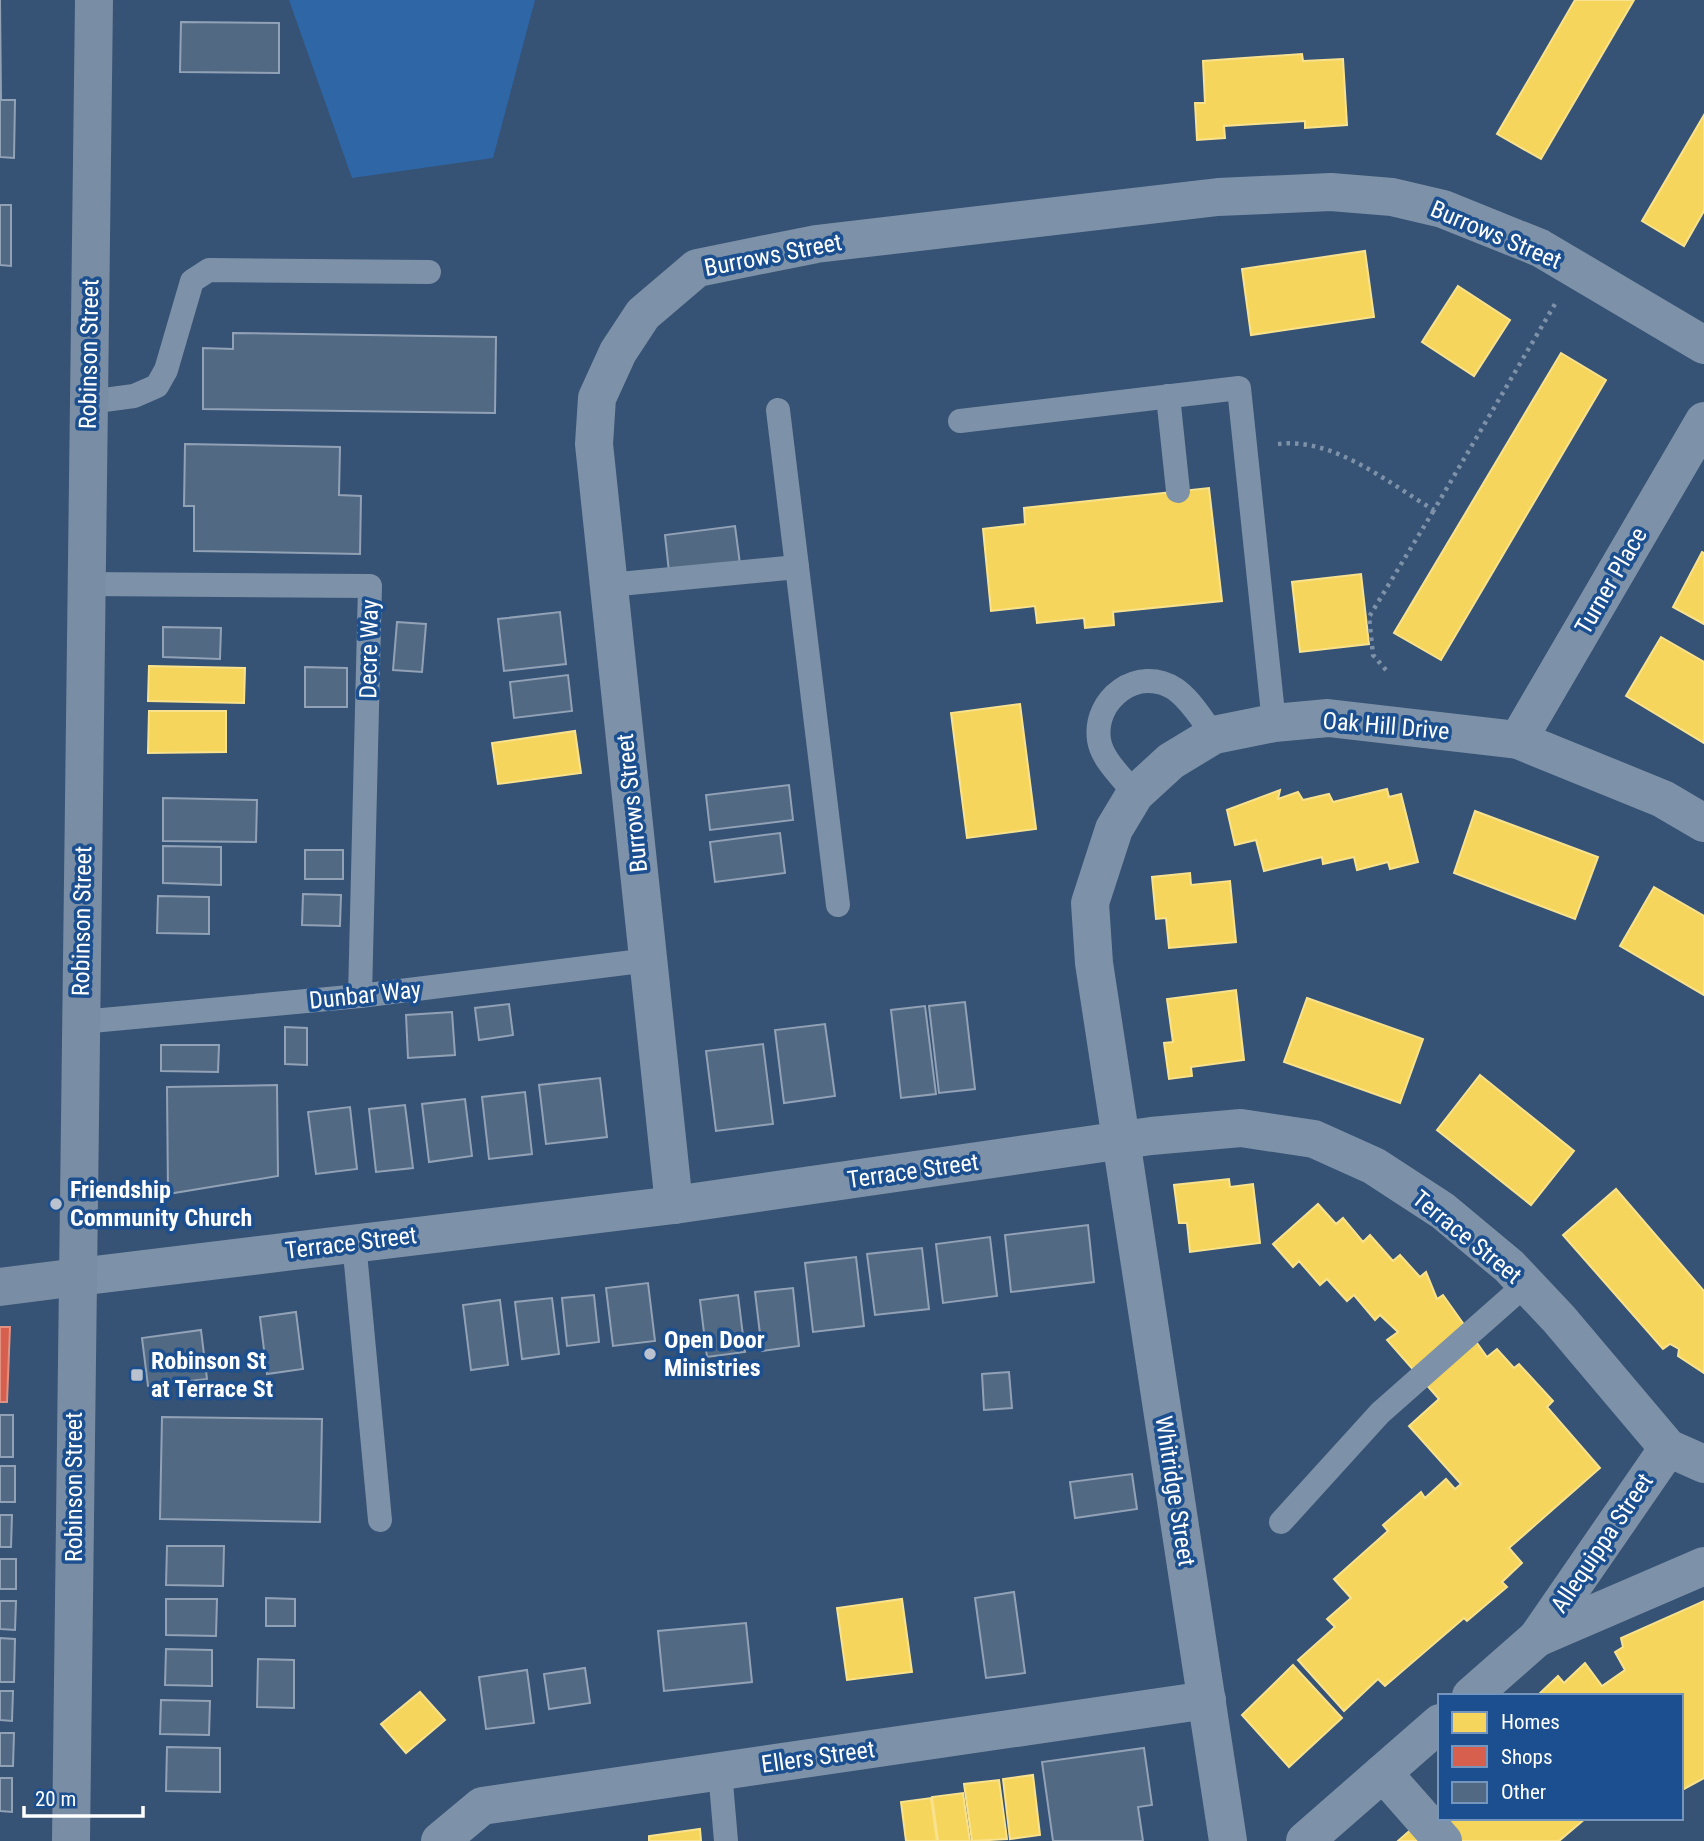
<svg xmlns="http://www.w3.org/2000/svg" width="1704" height="1841" font-family="'Roboto Condensed',sans-serif">
	<rect width="100%" height="100%" fill="#365274"/>
	<!-- green -->
	<polygon fill="#2f66a5" points="289,0 535,0 493,158 352,178"/>
	<!-- homes -->
	<g fill="#f6d55c" stroke="#f9e28d" stroke-width="2">
		<polygon points="1575,0 1634,0 1541,159 1497,134"/>
		<polygon points="1302,54 1303,61 1343,59 1347,125 1305,128 1305,121 1224,126 1225,138 1197,140 1195,103 1205,103 1203,61"/>
		<polygon points="1704,115 1704,211 1684,246 1642,221"/>
		<polygon points="1365,251 1374,317 1251,335 1242,269"/>
		<polygon points="1458,286 1510,320 1474,376 1422,342"/>
		<polygon points="1561,353 1606,380 1441,660 1394,633"/>
		<polygon points="1209,488 1222,601 1113,612 1114,625 1085,628 1084,618 1037,623 1035,606 991,611 983,529 1025,524 1024,508"/>
		<polygon points="1702,552 1704,553 1704,624 1673,607"/>
		<polygon points="1361,574 1369,644 1300,652 1292,582"/>
		<polygon points="1661,637 1704,662 1704,743 1626,696"/>
		<polygon points="149,666 245,668 244,703 148,701"/>
		<polygon points="1020,704 1036,829 967,838 951,713"/>
		<polygon points="149,711 226,711 226,752 148,753"/>
		<polygon points="575,731 581,773 498,784 492,743"/>
		<polygon points="1387,789 1389,797 1401,794 1418,862 1390,869 1388,862 1357,870 1354,857 1323,864 1322,857 1264,871 1256,840 1235,845 1227,810 1280,790 1278,799 1298,792 1303,800 1329,794 1333,802"/>
		<polygon points="1475,811 1598,857 1575,919 1454,873"/>
		<polygon points="1190,873 1191,885 1230,881 1236,942 1169,948 1166,918 1156,919 1152,877"/>
		<polygon points="1654,887 1704,916 1704,995 1620,946"/>
		<polygon points="1236,990 1244,1060 1191,1067 1192,1076 1169,1079 1164,1043 1173,1042 1167,999"/>
		<polygon points="1307,998 1423,1039 1400,1103 1284,1062"/>
		<polygon points="1480,1075 1574,1151 1531,1205 1437,1130"/>
		<polygon points="1229,1179 1230,1187 1253,1184 1260,1243 1190,1252 1187,1223 1179,1223 1174,1185"/>
		<polygon points="1616,1189 1704,1291 1704,1373 1678,1356 1679,1349 1670,1344 1663,1349 1563,1235"/>
		<polygon points="1318,1204 1336,1224 1343,1218 1363,1242 1370,1235 1393,1261 1400,1255 1420,1277 1426,1272 1437,1299 1443,1295 1487,1357 1497,1349 1514,1368 1519,1364 1553,1401 1547,1407 1600,1468 1509,1548 1522,1563 1502,1582 1507,1587 1467,1621 1464,1618 1385,1686 1378,1679 1344,1711 1298,1660 1335,1627 1327,1619 1351,1598 1334,1579 1388,1531 1383,1525 1421,1492 1425,1498 1446,1479 1455,1489 1461,1484 1409,1426 1439,1399 1387,1340 1398,1332 1380,1315 1375,1320 1354,1295 1347,1301 1327,1279 1320,1285 1299,1261 1293,1267 1273,1244"/>
		<polygon points="902,1599 912,1672 847,1680 837,1608"/>
		<polygon points="1704,1601 1704,1778 1682,1790 1681,1696 1537,1696 1558,1676 1564,1683 1585,1663 1602,1686 1625,1670 1615,1652 1623,1647 1621,1638"/>
		<polygon points="1293,1665 1342,1718 1289,1767 1242,1715"/>
		<polygon points="420,1692 445,1720 406,1753 381,1724"/>
		<polygon points="1033,1775 1040,1835 1010,1839 1003,1779"/>
		<polygon points="999,1780 1007,1839 972,1841 964,1784"/>
		<polygon points="963,1793 970,1841 938,1841 932,1797"/>
		<polygon points="931,1798 937,1841 906,1841 901,1802"/>
		<polygon points="1440,1804 1440,1818 1586,1818 1559,1841 1398,1841"/>
		<polygon points="700,1829 701,1841 649,1841 649,1836"/>
	</g>
	<!-- shops -->
	<polygon fill="#d6604d" stroke="#e29082" stroke-width="2" points="0,1327 10,1327 7,1402 0,1402"/>
	<!-- building -->
	<g fill="#526984" stroke="#92a2b6" stroke-width="2">
		<polygon points="0,0 1,100 15,100 14,158 0,157"/>
		<polygon points="181,22 279,23 279,73 180,72"/>
		<polygon points="0,205 11,205 11,266 0,265"/>
		<polygon points="233,333 496,337 495,413 203,409 203,348 233,349"/>
		<polygon points="185,444 340,447 339,495 361,496 360,554 194,551 194,506 184,506"/>
		<polygon points="735,526 740,564 669,572 665,535"/>
		<polygon points="560,612 566,664 504,671 498,619"/>
		<polygon points="397,622 426,624 422,672 393,670"/>
		<polygon points="163,627 221,628 220,659 163,657"/>
		<polygon points="305,667 347,668 347,707 305,707"/>
		<polygon points="568,675 572,711 514,718 510,682"/>
		<polygon points="789,785 793,820 710,830 706,795"/>
		<polygon points="163,798 257,800 256,842 163,841"/>
		<polygon points="780,833 785,873 715,882 710,842"/>
		<polygon points="163,846 221,847 221,885 163,883"/>
		<rect x="305" y="850" width="38" height="29"/>
		<polygon points="303,894 341,895 340,926 302,925"/>
		<polygon points="158,896 209,897 209,934 157,933"/>
		<polygon points="965,1002 975,1089 939,1093 929,1006"/>
		<polygon points="509,1004 513,1035 479,1040 475,1008"/>
		<polygon points="925,1006 936,1094 901,1098 891,1010"/>
		<polygon points="452,1012 455,1055 408,1058 406,1015"/>
		<polygon points="825,1024 835,1096 784,1103 775,1030"/>
		<polygon points="285,1027 307,1028 307,1065 285,1064"/>
		<polygon points="763,1044 773,1124 716,1131 706,1051"/>
		<polygon points="161,1045 219,1045 218,1072 161,1071"/>
		<polygon points="600,1078 607,1137 546,1144 539,1085"/>
		<polygon points="277,1085 278,1176 168,1194 167,1087"/>
		<polygon points="525,1092 532,1154 489,1159 482,1097"/>
		<polygon points="465,1099 472,1156 429,1162 422,1104"/>
		<polygon points="405,1105 413,1168 376,1172 369,1109"/>
		<polygon points="350,1107 357,1169 316,1174 308,1112"/>
		<polygon points="1088,1225 1094,1282 1011,1292 1005,1235"/>
		<polygon points="990,1237 997,1296 943,1303 936,1244"/>
		<polygon points="922,1248 929,1309 875,1315 867,1254"/>
		<polygon points="856,1257 864,1326 813,1332 805,1263"/>
		<polygon points="648,1283 655,1341 613,1346 606,1288"/>
		<polygon points="793,1288 799,1346 762,1351 755,1292"/>
		<polygon points="594,1295 599,1342 567,1346 562,1298"/>
		<polygon points="738,1295 745,1352 707,1357 700,1300"/>
		<polygon points="552,1298 559,1354 522,1359 515,1302"/>
		<polygon points="500,1300 508,1365 471,1370 463,1305"/>
		<polygon points="296,1312 303,1369 267,1374 260,1317"/>
		<polygon points="201,1330 207,1379 148,1386 142,1338"/>
		<polygon points="1009,1372 1012,1408 984,1410 982,1374"/>
		<rect x="0" y="1415" width="13" height="42"/>
		<polygon points="162,1417 322,1419 320,1522 160,1519"/>
		<rect x="0" y="1466" width="15" height="36"/>
		<polygon points="1132,1474 1137,1509 1075,1518 1070,1482"/>
		<polygon points="0,1515 12,1515 11,1547 0,1547"/>
		<polygon points="167,1546 224,1546 223,1586 166,1585"/>
		<rect x="0" y="1559" width="16" height="30"/>
		<polygon points="1014,1592 1025,1673 986,1678 975,1598"/>
		<polygon points="266,1598 295,1599 295,1626 266,1626"/>
		<polygon points="166,1599 217,1599 216,1636 166,1635"/>
		<polygon points="0,1601 16,1601 15,1630 0,1629"/>
		<polygon points="746,1623 752,1682 664,1691 658,1631"/>
		<polygon points="0,1638 15,1639 14,1682 0,1682"/>
		<polygon points="166,1649 212,1650 212,1686 165,1685"/>
		<polygon points="258,1659 294,1660 294,1708 257,1707"/>
		<polygon points="585,1668 590,1703 549,1709 544,1674"/>
		<polygon points="527,1670 534,1723 486,1729 479,1677"/>
		<polygon points="0,1691 13,1691 12,1721 0,1720"/>
		<polygon points="161,1700 210,1701 209,1735 160,1734"/>
		<polygon points="0,1733 14,1733 13,1766 0,1766"/>
		<polygon points="167,1747 220,1748 220,1792 166,1791"/>
		<polygon points="1144,1748 1152,1805 1138,1807 1143,1841 1053,1841 1042,1762"/>
		<polygon points="0,1778 12,1778 12,1812 0,1811"/>
	</g>
	<g fill="none" stroke-linecap="round" stroke-linejoin="round">
		<!-- path -->
		<g stroke="#7d92a8" stroke-width="4.5" stroke-dasharray="3.5 5" stroke-linecap="butt">
			<path d="M1278,444C1334,437 1388,483 1434,510L1555,304"/>
			<polyline points="1386,670 1373,655 1369,617 1434,510"/>
		</g>
		<!-- lane -->
		<g stroke="#7d92a8" stroke-width="24">
			<polyline points="1168,396 1178,491"/>
			<polyline points="89,402 134,396 157,386 166,370 192,281 209,270 429,272"/>
			<polyline points="778,410 838,905"/>
			<polyline points="960,421 1239,388 1274,723"/>
			<polyline points="86,584 370,586 360,996"/>
			<polyline points="609,585 797,567"/>
			<path d="M1135,794C1123,778 1102,760 1099,740C1093,699 1138,665 1175,689C1191,700 1202,720 1214,735"/>
			<polyline points="81,1022 360,996 649,960"/>
			<polyline points="354,1242 380,1520"/>
			<polyline points="1281,1522 1380,1413 1526,1284"/>
			<polyline points="720,1771 726,1841"/>
		</g>
		<!-- street -->
		<g stroke="#7d92a8" stroke-width="38">
			<polyline points="1518,740 1704,421"/>
			<polyline points="674,1205 594,444 597,398 618,352 643,314 697,268 816,244 1218,197 1331,192 1392,197 1443,209 1540,248 1704,345"/>
			<polyline points="78,1277 674,1205 1151,1136 1241,1128 1314,1139 1374,1166 1443,1211 1509,1266 1559,1319 1668,1448 1704,1464"/>
			<polyline points="1537,1638 1704,1566"/>
			<polyline points="1471,1696 1537,1638 1668,1448"/>
			<polyline points="1383,1773 1443,1841"/>
			<polyline points="440,1841 482,1806 1207,1700"/>
			<polyline points="1228,1841 1094,963 1090,903 1114,829 1135,794 1171,761 1214,735 1274,723 1328,718 1518,740 1663,799 1704,823"/>
			<polyline points="1305,1841 1440,1723"/>
		</g>
		<!-- secondary -->
		<g stroke="#798da4" stroke-width="38">
			<polyline points="0,1287 78,1277"/>
			<polyline points="71,1841 94,0"/>
		</g>
	</g>
	<!-- markers -->
	<g fill="#b9c2ce" stroke="#1b4f8f" stroke-width="2.5">
		<circle cx="56" cy="1204" r="7"/>
		<circle cx="650" cy="1354" r="7"/>
		<rect x="130" y="1368" width="14" height="14" rx="3.5"/>
	</g>
	<g text-anchor="middle" dominant-baseline="central" stroke-width="7" stroke-linejoin="round" paint-order="stroke">
		<!-- street labels -->
		<g font-size="24" fill="#fff" stroke="#1b4f8f">
			<text transform="translate(1496 235) rotate(23)">Burrows Street</text>
			<text transform="translate(773 255) rotate(-11)">Burrows Street</text>
			<text transform="translate(89 354) rotate(-89)">Robinson Street</text>
			<text transform="translate(1611 581) rotate(-60)">Turner Place</text>
			<text transform="translate(369 649) rotate(-89)">Decre Way</text>
			<text transform="translate(1386 726) rotate(5)">Oak Hill Drive</text>
			<text transform="translate(632 803) rotate(-96)">Burrows Street</text>
			<text transform="translate(82 921) rotate(-89)">Robinson Street</text>
			<text transform="translate(365 995) rotate(-6)">Dunbar Way</text>
			<text transform="translate(913 1171) rotate(-8)">Terrace Street</text>
			<text transform="translate(1467 1237) rotate(39)">Terrace Street</text>
			<text transform="translate(351 1243) rotate(-7)">Terrace Street</text>
			<text transform="translate(74 1487) rotate(-90)">Robinson Street</text>
			<text transform="translate(1175 1491) rotate(81)">Whitridge Street</text>
			<text transform="translate(1602 1543) rotate(-56)">Allequippa Street</text>
			<text transform="translate(818 1757) rotate(-8)">Ellers Street</text>
		</g>
		<!-- poi labels -->
		<g font-size="24" font-weight="bold" fill="#fff" stroke="#1b4f8f" text-anchor="start">
			<text x="70" y="1190">Friendship<tspan x="70" dy="28">Community Church</tspan></text>
			<text x="664" y="1340">Open Door<tspan x="664" dy="28">Ministries</tspan></text>
			<text x="151" y="1361">Robinson St<tspan x="151" dy="28">at Terrace St</tspan></text>
		</g>
	</g>
	<!-- legend -->
	<rect x="1438" y="1694" width="245" height="126" fill="#1b4f8f" stroke="#7695bc" stroke-width="2"/>
	<rect x="1452" y="1712" width="35" height="21" fill="#f6d55c" stroke="#7695bc" stroke-width="2"/>
	<text x="1501" y="1729" font-size="21" fill="#ffffff">Homes</text>
	<rect x="1452" y="1746" width="35" height="21" fill="#d6604d" stroke="#7695bc" stroke-width="2"/>
	<text x="1501" y="1764" font-size="21" fill="#ffffff">Shops</text>
	<rect x="1452" y="1782" width="35" height="21" fill="#526984" stroke="#7695bc" stroke-width="2"/>
	<text x="1501" y="1799" font-size="21" fill="#ffffff">Other</text>
	<!-- scale -->
	<path d="M24 1806v10h119v-10" fill="none" stroke="#ffffff" stroke-width="3.5"/>
	<text x="35" y="1806" font-size="21" fill="#ffffff" stroke="#1b4f8f" stroke-width="5" paint-order="stroke">20 m</text>
</svg>
